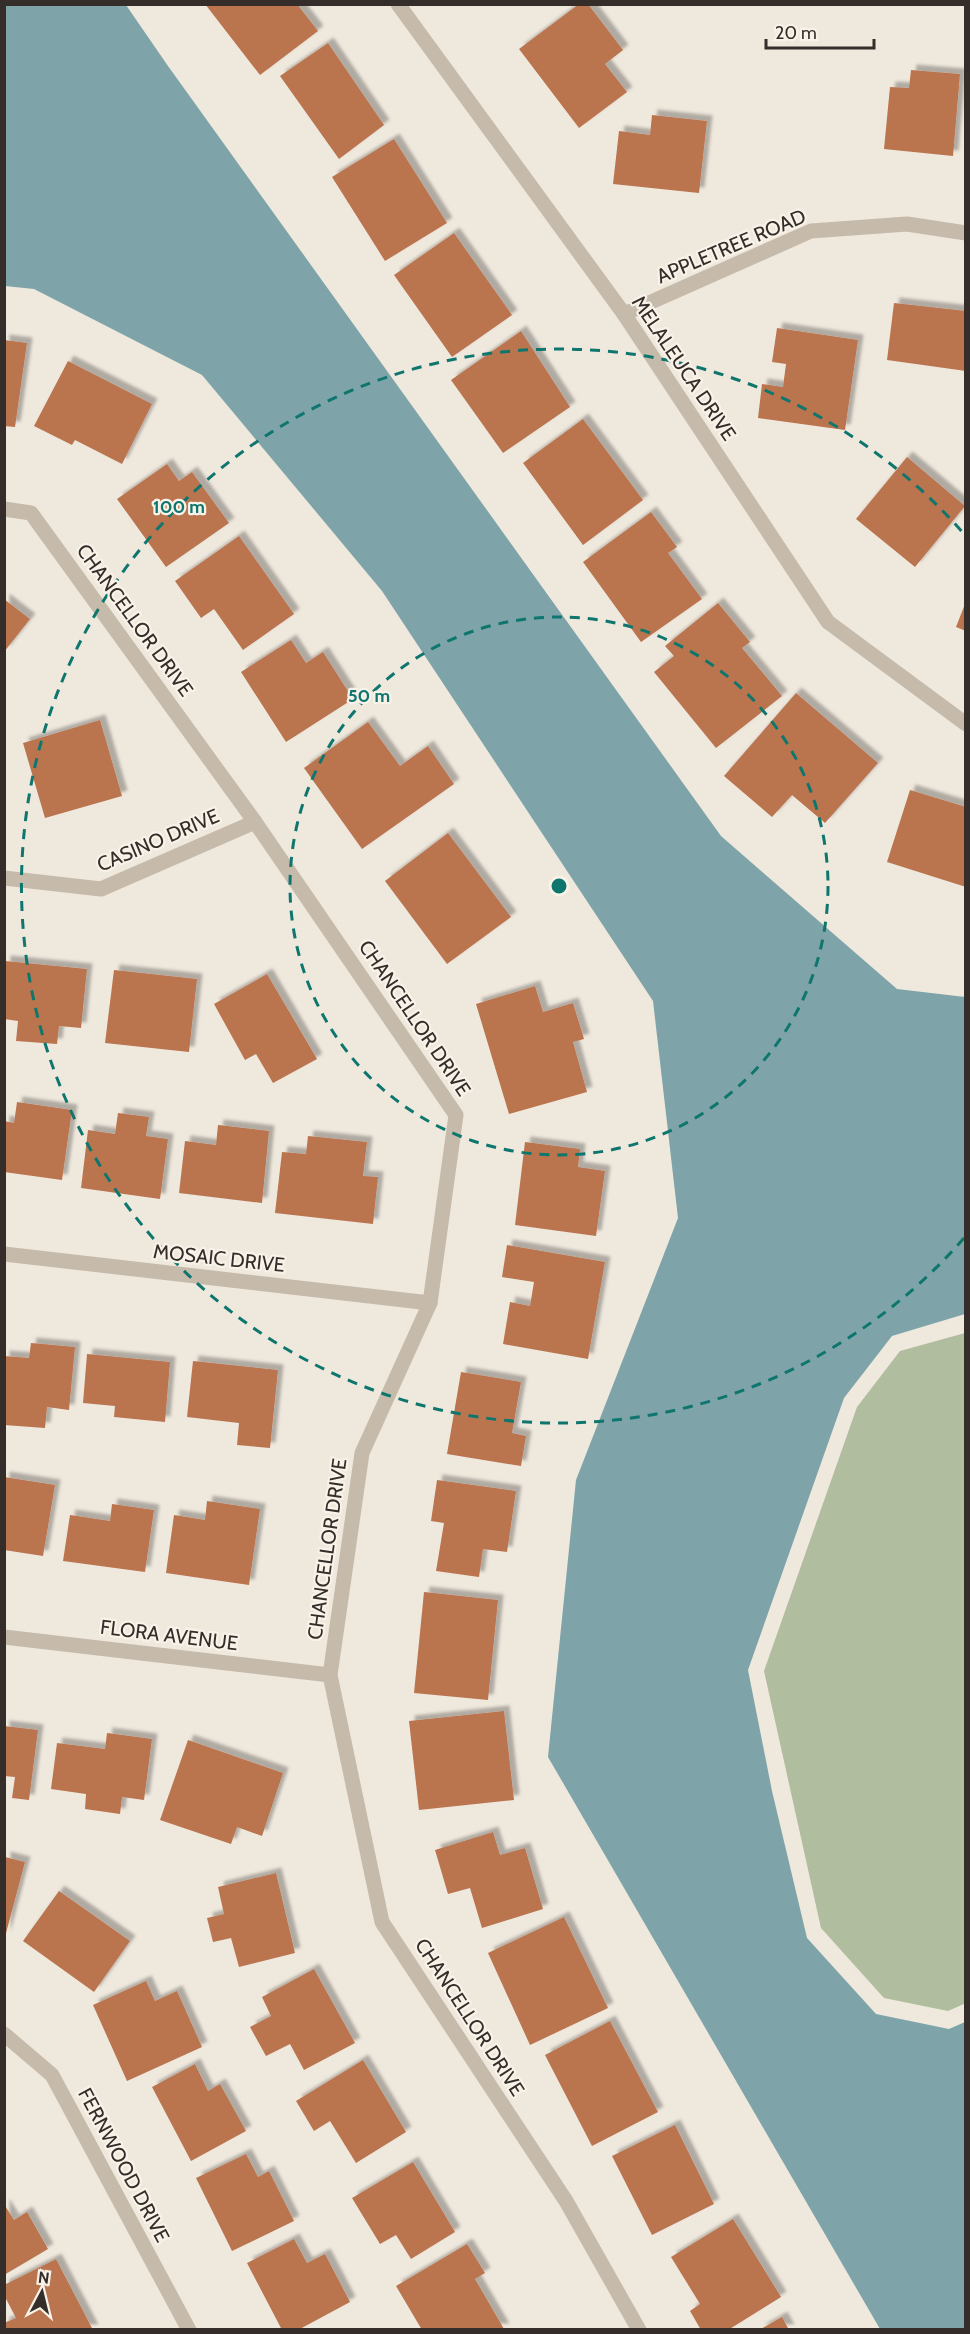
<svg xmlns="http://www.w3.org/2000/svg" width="970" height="2334" font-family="Cabin,sans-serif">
	<defs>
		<filter id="shadow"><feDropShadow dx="5.5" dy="-5.5" stdDeviation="1.5" flood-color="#0004"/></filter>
	</defs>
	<rect width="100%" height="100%" fill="#efe8dd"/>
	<!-- green -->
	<polygon fill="#b0bd9e" points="965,1333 966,2003 948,2011 884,1998 821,1928 764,1671 857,1407 900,1351"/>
	<!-- water -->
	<polygon fill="#7ea4aa" points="5,4 126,5 168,66 721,836 897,989 965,997 965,1314 892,1336 844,1398 748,1670 772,1791 807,1938 876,2014 949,2029 965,2022 965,2329 880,2329 548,1757 576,1480 678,1218 653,1001 382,591 202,375 34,289 5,286"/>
	<!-- building -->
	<g fill="#ba7450" filter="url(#shadow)">
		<polygon points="205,4 297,4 318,31 260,75"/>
		<polygon points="579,4 588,4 623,50 605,64 627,92 579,128 519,49"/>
		<polygon points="328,43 384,125 339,159 280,76"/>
		<polygon points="911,70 960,74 953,156 884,149 890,87 909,88"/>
		<polygon points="652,115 707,121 699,193 613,184 619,131 650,135"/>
		<polygon points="394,139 447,223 385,261 332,177"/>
		<polygon points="454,233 512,315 452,357 394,275"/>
		<polygon points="894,303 966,311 966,371 887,360"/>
		<polygon points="777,328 858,340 845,430 758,418 762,384 783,387 786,364 772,362"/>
		<polygon points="521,331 570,407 503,453 451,380"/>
		<polygon points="4,340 27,343 15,427 4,426"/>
		<polygon points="68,361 152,404 122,464 75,440 72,445 34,426"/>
		<polygon points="583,419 643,500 583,545 523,463"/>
		<polygon points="907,457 965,506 915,567 856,519"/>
		<polygon points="167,464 179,481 192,472 229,523 166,567 117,499"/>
		<polygon points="651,512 677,547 668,553 702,599 641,642 583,562"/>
		<polygon points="239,536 294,614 243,650 214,609 201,618 175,581"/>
		<polygon points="4,599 30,619 4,652"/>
		<polygon points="718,603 750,642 742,648 782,696 716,748 654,672 674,656 665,646"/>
		<polygon points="965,604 966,604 966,631 956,627"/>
		<polygon points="291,640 306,663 323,652 353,699 286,742 241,672"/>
		<polygon points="796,693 878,763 825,823 792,795 772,817 724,776"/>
		<polygon points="100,720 122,796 45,818 23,743"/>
		<polygon points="368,722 400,766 428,746 454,784 362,849 304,768"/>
		<polygon points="910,790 966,807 966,887 887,862"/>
		<polygon points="448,833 511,917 447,964 385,881"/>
		<polygon points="5,961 87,969 81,1028 59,1026 57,1044 16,1041 18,1021 4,1019"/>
		<polygon points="114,970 197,979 189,1052 105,1043"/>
		<polygon points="267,974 317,1059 273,1083 256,1054 245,1060 214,1004"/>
		<polygon points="535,986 543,1012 573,1003 584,1039 573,1042 587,1092 509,1114 476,1004"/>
		<polygon points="17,1102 72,1110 62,1180 4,1172 4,1121 14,1123"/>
		<polygon points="118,1113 149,1117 146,1136 168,1139 160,1199 81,1188 88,1130 115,1134"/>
		<polygon points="218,1125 269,1131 262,1203 179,1193 185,1141 216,1145"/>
		<polygon points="308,1136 367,1142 363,1176 378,1177 373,1224 275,1213 282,1152 306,1154"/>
		<polygon points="525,1142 580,1149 578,1167 605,1171 596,1236 515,1225"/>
		<polygon points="507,1245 605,1262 588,1359 503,1344 510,1302 530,1306 534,1282 502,1277"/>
		<polygon points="31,1343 75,1347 69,1410 47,1407 45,1428 4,1425 4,1356 29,1358"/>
		<polygon points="87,1354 170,1362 165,1422 114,1417 115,1406 83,1403"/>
		<polygon points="193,1361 278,1370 270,1448 237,1445 239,1423 187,1417"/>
		<polygon points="461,1372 521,1382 512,1433 526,1436 521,1466 447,1454"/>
		<polygon points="4,1477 55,1485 43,1556 4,1550"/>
		<polygon points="437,1480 516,1491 507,1552 483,1549 479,1577 436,1571 444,1523 431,1521"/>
		<polygon points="207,1501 260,1509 249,1585 166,1573 174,1515 205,1520"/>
		<polygon points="112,1504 154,1510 145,1572 63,1561 70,1515 110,1521"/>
		<polygon points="424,1592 498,1600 488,1700 414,1693"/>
		<polygon points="504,1711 514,1800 419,1810 409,1721"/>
		<polygon points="4,1726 38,1730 29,1800 12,1798 15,1777 4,1776"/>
		<polygon points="107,1733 152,1739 144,1800 122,1797 120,1814 85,1809 86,1794 51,1789 57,1743 105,1749"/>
		<polygon points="188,1740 283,1773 262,1836 237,1827 231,1844 160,1820"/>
		<polygon points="493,1832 500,1855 525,1848 543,1909 482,1928 470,1888 448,1894 435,1850"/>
		<polygon points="5,1857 25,1862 5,1937"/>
		<polygon points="276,1873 295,1953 239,1967 231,1938 213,1942 207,1918 224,1914 218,1887"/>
		<polygon points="59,1891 130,1941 94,1992 23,1941"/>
		<polygon points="564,1917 608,2008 530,2045 488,1953"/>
		<polygon points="314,1969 355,2043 304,2070 290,2044 266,2056 250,2027 271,2016 262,1997"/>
		<polygon points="146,1981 155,2001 177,1991 202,2047 127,2081 93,2005"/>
		<polygon points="610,2021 658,2112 592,2146 545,2055"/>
		<polygon points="363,2060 406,2132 356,2163 330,2121 314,2131 296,2101"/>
		<polygon points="195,2064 208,2091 220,2084 246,2131 191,2161 152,2087"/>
		<polygon points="675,2125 714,2204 652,2235 612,2156"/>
		<polygon points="246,2154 258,2177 269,2171 294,2221 232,2251 196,2178"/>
		<polygon points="413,2162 455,2232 411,2259 396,2235 380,2244 352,2198"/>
		<polygon points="4,2204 14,2220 27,2212 48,2249 4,2275"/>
		<polygon points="733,2219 781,2297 728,2330 701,2330 690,2311 700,2304 671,2257"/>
		<polygon points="294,2239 307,2263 325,2254 350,2302 298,2330 282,2330 247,2263"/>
		<polygon points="467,2244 485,2273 475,2279 504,2329 422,2330 396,2286"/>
		<polygon points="56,2259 93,2330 4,2330 4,2323 16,2318 4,2295 4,2285"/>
		<polygon points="782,2317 789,2330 759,2330"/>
	</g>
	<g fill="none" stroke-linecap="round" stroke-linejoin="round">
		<!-- minor -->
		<g stroke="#c6baaa" stroke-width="15">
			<polyline points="398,4 624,314 828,622 966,724"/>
			<polyline points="624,314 811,231 907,224 966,233"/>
			<polyline points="4,509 31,513 255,822 456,1115 430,1303 362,1453 330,1675 382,1922 566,2201 639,2330"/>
			<polyline points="4,878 101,889 255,822"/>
			<polyline points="4,1254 430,1303"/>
			<polyline points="4,1637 330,1675"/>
			<polyline points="4,2034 52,2075 189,2330"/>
		</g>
	</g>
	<!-- distance rings -->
	<g fill="none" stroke="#0f766e" stroke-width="3" stroke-dasharray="10 8">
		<circle cx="559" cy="886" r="269"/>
		<path d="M964 1238A537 537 0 1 1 964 534"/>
	</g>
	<g text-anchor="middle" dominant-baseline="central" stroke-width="4.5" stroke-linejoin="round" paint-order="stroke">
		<!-- street labels -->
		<g font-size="20" fill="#342d29" stroke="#f8f2e8">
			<text transform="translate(731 246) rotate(-23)">APPLETREE ROAD</text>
			<text transform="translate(684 368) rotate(56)">MELALEUCA DRIVE</text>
			<text transform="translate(135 620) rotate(54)">CHANCELLOR DRIVE</text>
			<text transform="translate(158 840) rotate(-23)">CASINO DRIVE</text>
			<text transform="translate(415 1018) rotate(56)">CHANCELLOR DRIVE</text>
			<text transform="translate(219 1258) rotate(6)">MOSAIC DRIVE</text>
			<text transform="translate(327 1549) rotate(-82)">CHANCELLOR DRIVE</text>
			<text transform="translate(169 1635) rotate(7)">FLORA AVENUE</text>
			<text transform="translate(470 2017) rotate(57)">CHANCELLOR DRIVE</text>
			<text transform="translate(124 2165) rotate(62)">FERNWOOD DRIVE</text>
		</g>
	</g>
	<circle cx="559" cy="886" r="9" fill="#0f766e" stroke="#f8f2e8" stroke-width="3"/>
	<g font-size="18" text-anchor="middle" font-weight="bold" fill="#0f766e" stroke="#f8f2e8" stroke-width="4.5" stroke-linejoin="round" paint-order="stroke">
		<text x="179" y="513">100 m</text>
		<text x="369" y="702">50 m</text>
	</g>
	<!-- border -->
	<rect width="970" height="2334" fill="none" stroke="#342d29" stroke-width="12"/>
	<!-- north arrow -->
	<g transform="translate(42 2292) rotate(7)" stroke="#f8f2e8" stroke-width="4.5" paint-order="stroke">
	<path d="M0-4.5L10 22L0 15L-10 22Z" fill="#342d29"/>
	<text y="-9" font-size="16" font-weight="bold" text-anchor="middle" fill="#342d29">N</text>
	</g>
	<!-- scale -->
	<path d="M766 39v9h108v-9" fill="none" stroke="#342d29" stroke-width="3"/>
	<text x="775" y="39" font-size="18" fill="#342d29" stroke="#f8f2e8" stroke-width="4.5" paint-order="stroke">20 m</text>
</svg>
